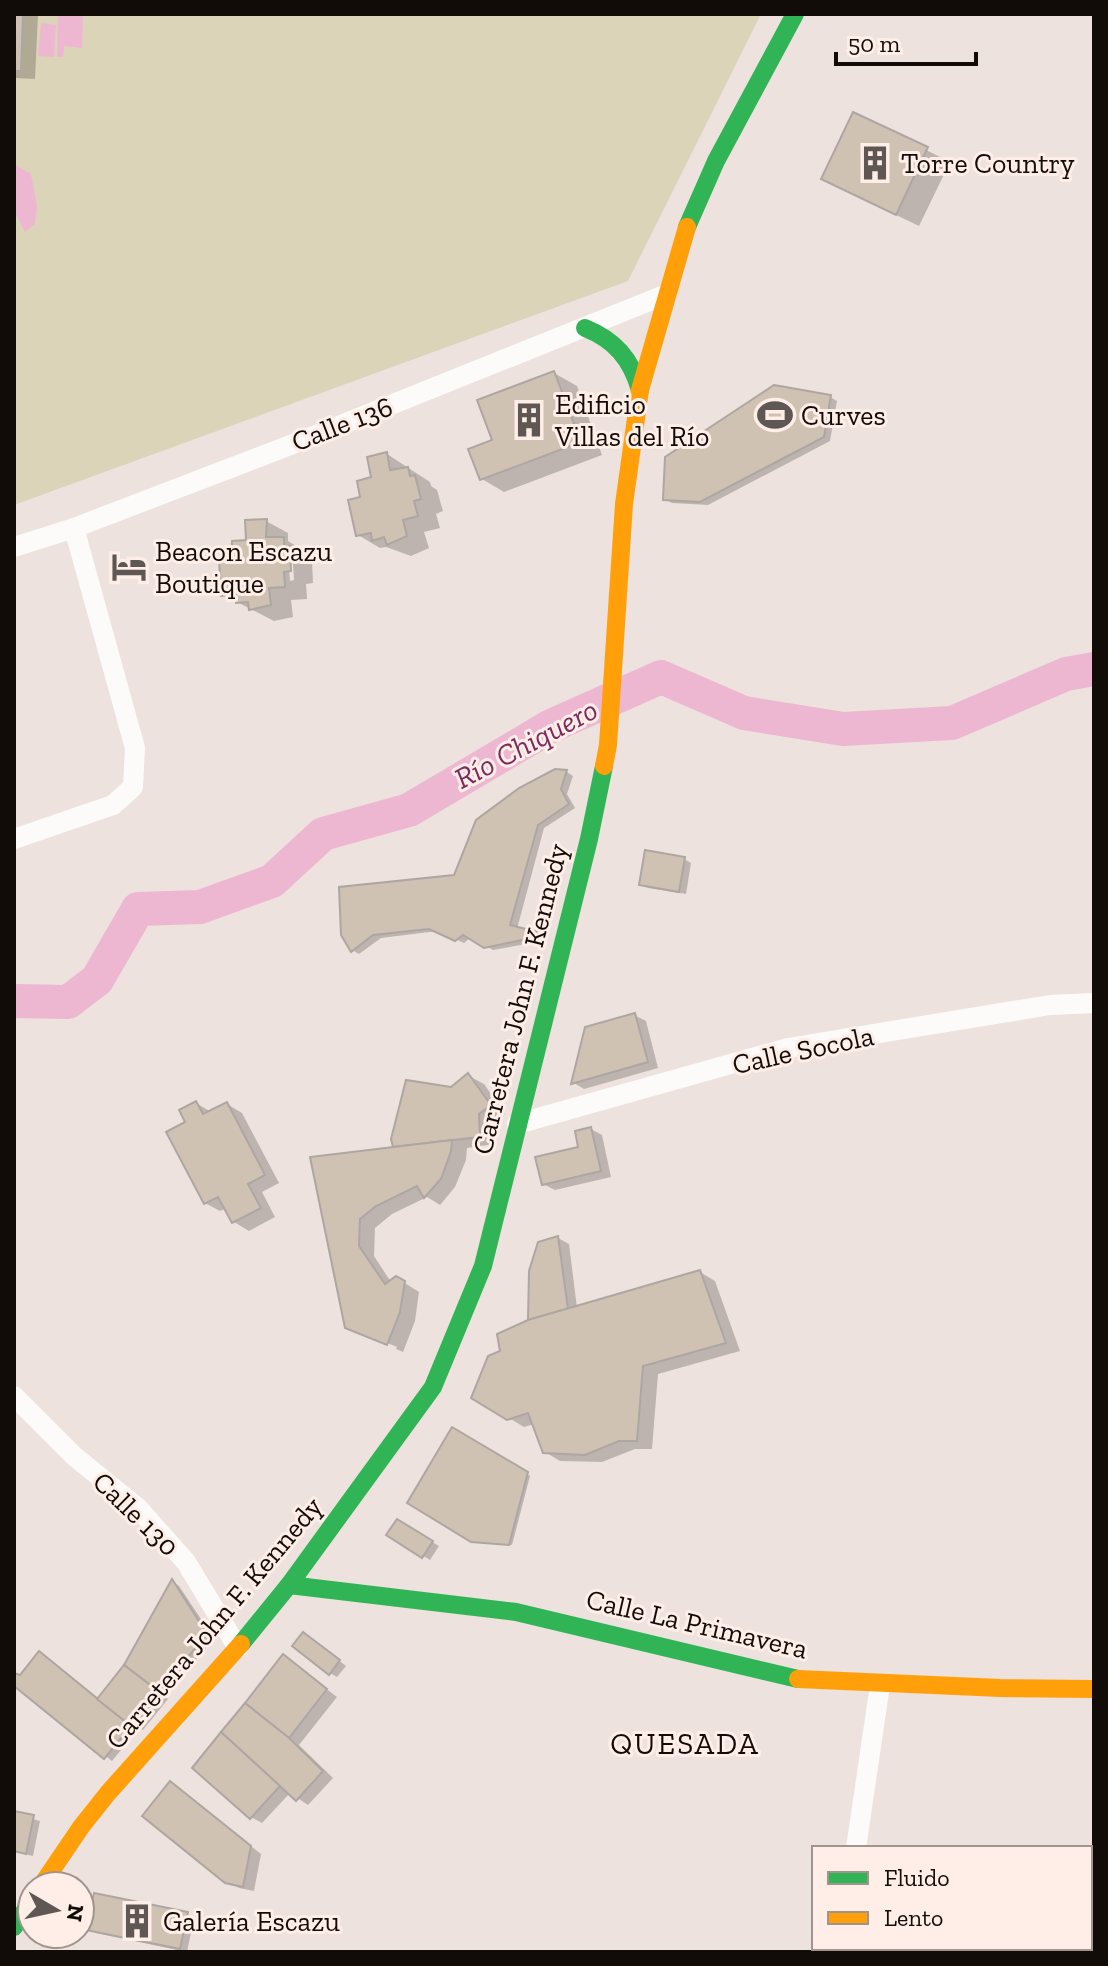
<svg xmlns="http://www.w3.org/2000/svg" width="1108" height="1966" font-family="'Zilla Slab',serif">
	<rect width="100%" height="100%" fill="#ede2dd"/>
	<!-- green -->
	<polygon fill="#dcd4b8" points="14,14 761,14 628,281 14,505"/>
	<!-- water -->
	<g fill="#edb7d1">
		<polygon points="58,14 83,14 82,48 64,46 63,57 57,57"/>
		<polygon points="41,23 56,25 54,57 38,56"/>
		<polygon points="14,164 31,174 37,206 35,224 25,232 14,211"/>
	</g>
	<!-- shadow -->
	<g fill="#0003" fill-rule="evenodd">
		<polygon points="14,14 38,14 35,79 14,78"/>
		<polygon points="854,114 950,162 919,226 846,191"/>
		<polygon points="554,373 577,386 602,455 504,492 482,479 494,441"/>
		<polygon points="830,397 837,401 830,441 708,505 672,503 665,499"/>
		<polygon points="387,454 430,482 431,486 437,490 443,511 436,514 440,528 424,532 429,548 411,556 386,547 380,548 358,535 362,499"/>
		<path d="M266,521L288,533V541L306,552V557L312,561L313,583L306,584L307,599L291,600L293,617L274,621L223,595L233,560ZM288,549H292L294,580L290,581Z"/>
		<polygon points="555,771 567,772 573,776 567,794 575,808 544,828 517,929 537,934 544,938 543,941 493,950 471,937 464,943 438,931 381,938 359,954 352,950 343,935 456,876"/>
		<polygon points="684,859 691,863 686,894 648,888 641,884"/>
		<polygon points="634,1015 646,1021 658,1068 584,1089 574,1083"/>
		<polygon points="469,1076 484,1084 505,1114 494,1122 494,1144 467,1148 466,1160 455,1187 440,1205 427,1197 392,1214 375,1228 374,1256 391,1282 397,1278 419,1292 415,1321 403,1352 396,1349 397,1347 359,1331 312,1159 395,1149 393,1139"/>
		<polygon points="196,1103 211,1112 227,1104 242,1113 279,1183 262,1192 275,1217 249,1231 234,1222 227,1208 220,1211 205,1203 188,1123"/>
		<polygon points="591,1129 602,1135 611,1177 555,1190 543,1184 581,1149"/>
		<polygon points="558,1238 569,1244 577,1308 700,1272 715,1281 740,1351 658,1374 652,1449 635,1449 602,1462 560,1461 545,1452 534,1424 524,1427 473,1397 503,1352 530,1322"/>
		<polygon points="453,1430 530,1476 512,1545 476,1543 410,1503"/>
		<polygon points="398,1521 439,1546 430,1560 389,1535"/>
		<polygon points="173,1582 179,1586 211,1634 208,1646 164,1696 168,1699 143,1730 139,1728 112,1761 14,1685 14,1675 99,1701 126,1666"/>
		<polygon points="310,1638 346,1666 337,1677 330,1673"/>
		<polygon points="284,1657 337,1697 299,1745 333,1778 308,1805 290,1793 262,1823 251,1817"/>
		<polygon points="171,1783 261,1854 254,1891 239,1888 226,1881"/>
		<polygon points="14,1813 40,1821 33,1856 14,1852"/>
		<polygon points="187,1914 194,1918 187,1952 96,1933 89,1929"/>
	</g>
	<g fill="none" stroke-linecap="round" stroke-linejoin="round">
		<!-- river -->
		<polyline stroke="#edb7d1" stroke-width="34" points="14,1001 68,1002 97,980 138,909 200,907 272,881 323,834 409,810 551,726 661,677 744,713 843,729 952,723 1066,674 1094,669"/>
	</g>
	<!-- building -->
	<g fill="#d0c2b3" stroke="#ada6a2" stroke-width="2">
		<polygon points="14,14 23,14 21,71 14,71"/>
		<polygon points="853,112 928,147 896,215 821,179"/>
		<polygon points="554,371 581,442 480,480 468,449 492,440 477,400"/>
		<polygon points="774,385 831,395 824,437 700,502 663,500 665,457"/>
		<polygon points="387,452 390,470 408,467 410,476 415,475 421,499 414,501 418,516 403,520 407,536 387,545 384,537 372,541 371,533 356,536 348,500 360,497 357,481 371,477 367,457"/>
		<polygon points="267,519 266,537 284,537 284,546 290,546 291,571 284,572 285,587 269,588 271,605 249,610 248,602 236,603 236,595 221,596 219,558 231,558 232,541 246,540 245,520"/>
		<polygon points="555,769 567,770 561,789 569,804 538,825 510,925 538,932 536,937 484,948 463,935 455,941 429,929 373,935 351,952 341,935 339,887 454,875 476,820 519,788"/>
		<polygon points="645,850 685,857 679,892 639,885"/>
		<polygon points="635,1013 648,1062 571,1084 585,1027"/>
		<polygon points="468,1073 491,1105 479,1114 480,1137 393,1147 391,1139 406,1080 451,1087"/>
		<polygon points="196,1101 203,1114 227,1102 265,1175 248,1184 261,1208 232,1223 218,1197 204,1204 166,1132 185,1122 179,1110"/>
		<polygon points="591,1127 601,1171 542,1185 535,1157 578,1147 575,1131"/>
		<polygon points="452,1140 451,1151 441,1179 424,1198 417,1186 376,1206 360,1219 359,1246 385,1284 396,1276 405,1281 400,1312 387,1345 345,1328 310,1157"/>
		<polygon points="558,1236 568,1309 528,1320 529,1271 538,1242"/>
		<polygon points="700,1270 726,1343 643,1366 637,1441 619,1441 585,1455 543,1453 528,1413 507,1420 471,1398 488,1356 500,1351 497,1334 528,1320"/>
		<polygon points="452,1427 528,1472 509,1545 471,1542 407,1503"/>
		<polygon points="397,1519 433,1541 422,1558 386,1535"/>
		<polygon points="172,1579 204,1629 201,1642 158,1691 124,1665"/>
		<polygon points="303,1632 340,1660 329,1675 292,1646"/>
		<polygon points="39,1651 131,1726 104,1759 14,1686 14,1673 20,1675"/>
		<polygon points="283,1654 327,1689 289,1738 245,1703"/>
		<polygon points="124,1665 158,1691 131,1726 97,1699"/>
		<polygon points="245,1703 289,1738 323,1771 296,1801 221,1732"/>
		<polygon points="221,1732 280,1786 250,1819 192,1768"/>
		<polygon points="170,1781 251,1846 243,1887 225,1883 142,1816"/>
		<polygon points="14,1811 34,1815 26,1854 14,1851"/>
		<polygon points="94,1893 188,1912 180,1949 86,1930"/>
	</g>
	<g fill="none" stroke-linecap="round" stroke-linejoin="round">
		<!-- street -->
		<g stroke="#fcfbfa" stroke-width="20">
			<polyline points="14,547 74,528 306,439 667,294"/>
			<polyline points="14,839 113,805 133,787 135,748 74,528"/>
			<polyline points="517,1124 788,1048 1050,1005 1094,1003"/>
			<polyline points="14,1396 74,1456 138,1508 186,1562 238,1648"/>
			<polyline points="856,1848 880,1685"/>
			<polyline points="841,1952 842,1948"/>
		</g>
		<!-- fast -->
		<g stroke="#30b455" stroke-width="18">
			<polyline points="687,227 716,161 795,14"/>
			<path d="M585,328C615,340 631,359 640,390"/>
			<polyline points="289,1585 516,1612 798,1679"/>
			<polyline points="241,1644 289,1585 433,1387 483,1266 589,839 604,766"/>
			<polyline points="14,1927 32,1900"/>
		</g>
		<!-- slow -->
		<g stroke="#ff9f0a" stroke-width="18">
			<polyline points="604,766 608,745 624,504 640,390 687,227"/>
			<polyline points="798,1679 1000,1688 1094,1689"/>
			<polyline points="41,1886 81,1827 108,1793 241,1644"/>
		</g>
	</g>
	<!-- icons -->
	<defs>
		<g id="building-bare" transform="scale(2.76)"><path d="M-4-6H4V6H1V3H-1V6H-4ZM-2.5-4.3h1.7v1.8h-1.7ZM.8-4.3h1.7v1.8H.8ZM-2.5-1h1.7V.8h-1.7ZM.8-1h1.7V.8H.8Z" fill="#5f5753" stroke="#feeee7" stroke-width="2.5" paint-order="stroke"/></g>
		<g id="stadium-bare" transform="scale(2.76)"><path d="M0-5a6.5 5 0 1 0 0 10a6.5 5 0 1 0 0-10ZM-3.5-1.8h7v3.6h-7Z" fill="#5f5753" stroke="#feeee7" stroke-width="2.5" paint-order="stroke"/></g>
		<g id="hotel-bare" transform="scale(2.76)"><path d="M-6-4.5h1.5V1H6V5H4.5V3h-9V5H-6ZM-4 0a1.8 1.8 0 1 1 3.6 0ZM.5 0V-2.5h3Q6-2.5 6 0Z" fill="#5f5753" stroke="#feeee7" stroke-width="2.5" paint-order="stroke"/></g>
	</defs>
	<g fill-rule="evenodd">
		<use href="#building-bare" x="875" y="163"/>
		<use href="#stadium-bare" x="775" y="415"/>
		<use href="#building-bare" x="529" y="420"/>
		<use href="#hotel-bare" x="129" y="567"/>
		<use href="#building-bare" x="137" y="1921"/>
	</g>
	<g text-anchor="middle" dominant-baseline="central" stroke-width="6" stroke-linejoin="round" paint-order="stroke">
		<!-- poi labels -->
		<g font-size="28" fill="#120c09" stroke="#feeee7" text-anchor="start">
			<text x="901" y="163">Torre Country</text>
			<text x="555" y="404">Edificio<tspan x="555" dy="32">Villas del Río</tspan></text>
			<text x="801" y="415">Curves</text>
			<text x="155" y="551">Beacon Escazu<tspan x="155" dy="32">Boutique</tspan></text>
			<text x="163" y="1921">Galería Escazu</text>
		</g>
		<!-- street labels -->
		<g font-size="28" fill="#120c09" stroke="#feeee7">
			<text transform="translate(342 424) rotate(-21)">Calle 136</text>
			<text transform="translate(520 999) rotate(-76)">Carretera John F. Kennedy</text>
			<text transform="translate(803 1050) rotate(-12)">Calle Socola</text>
			<text transform="translate(136 1514) rotate(44)">Calle 130</text>
			<text transform="translate(214 1623) rotate(-50)">Carretera John F. Kennedy</text>
			<text transform="translate(697 1624) rotate(13)">Calle La Primavera</text>
		</g>
		<!-- water labels -->
		<g font-size="30" font-style="italic" fill="#7c295d" stroke="#feeee7">
			<text transform="translate(526 744) rotate(-28)">Río Chiquero</text>
		</g>
		<!-- neighbourhood labels -->
		<g font-size="30" letter-spacing="2" fill="#120c09" stroke="#feeee7">
			<text x="685" y="1744">QUESADA</text>
		</g>
	</g>
	<!-- border -->
	<rect width="1108" height="1966" fill="none" stroke="#120c09" stroke-width="32"/>
	<!-- legend -->
	<rect x="812" y="1846" width="280" height="104" fill="#feeee7" stroke="#a0948e" stroke-width="2"/>
	<rect x="828" y="1872" width="40" height="12" fill="#30b455" stroke="#a0948e" stroke-width="2"/>
	<text x="884" y="1886" font-size="24" fill="#120c09">Fluido</text>
	<rect x="828" y="1912" width="40" height="12" fill="#ff9f0a" stroke="#a0948e" stroke-width="2"/>
	<text x="884" y="1926" font-size="24" fill="#120c09">Lento</text>
	<!-- north arrow -->
	<g transform="translate(56 1910) rotate(99)"><circle r="38" fill="#feeee7" stroke="#a0948e" stroke-width="2"/>
	<path d="M0-6L14 30L0 20L-14 30Z" fill="#5f5753"/>
	<text y="-12" font-size="22" font-weight="bold" text-anchor="middle" fill="#120c09">N</text>
	</g>
	<!-- scale -->
	<path d="M836 52v12h140v-12" fill="none" stroke="#120c09" stroke-width="4"/>
	<text x="848" y="52" font-size="24" fill="#120c09" stroke="#feeee7" stroke-width="6" paint-order="stroke">50 m</text>
</svg>
